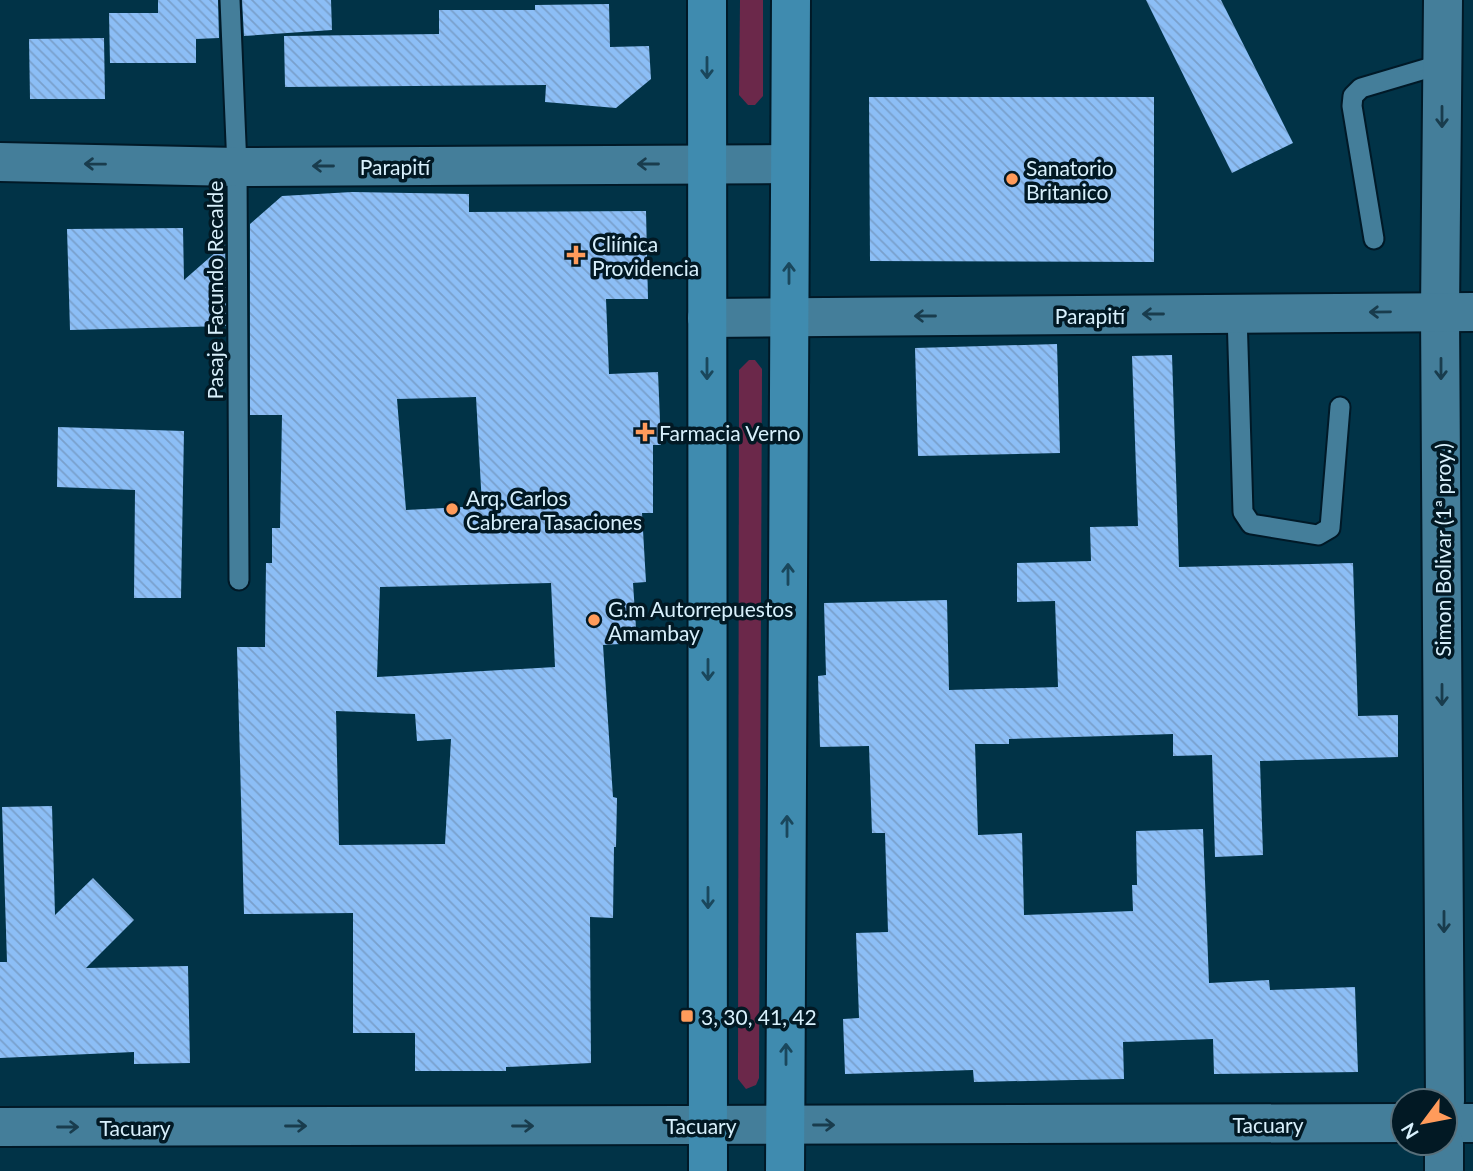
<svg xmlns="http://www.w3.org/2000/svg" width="1473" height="1171" font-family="Lato,sans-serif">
	<defs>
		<pattern id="building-back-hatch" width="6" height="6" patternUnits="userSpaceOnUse" patternTransform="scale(1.75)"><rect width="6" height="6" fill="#8cbef6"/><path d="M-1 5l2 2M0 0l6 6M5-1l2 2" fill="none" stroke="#79a0cc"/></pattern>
	</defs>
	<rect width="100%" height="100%" fill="#013347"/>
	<!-- grass -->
	<g fill="#6b284a">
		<polygon points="740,0 763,0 763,96 755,105 748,105 739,95"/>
		<polygon points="749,360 755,360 762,369 759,1078 756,1085 746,1089 738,1079 739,370"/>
	</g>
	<!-- building -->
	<g fill="url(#building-back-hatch)" fill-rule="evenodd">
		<polygon points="158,0 218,0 219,38 196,39 196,63 110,63 109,13 158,13"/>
		<polygon points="242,0 331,0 332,30 244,36"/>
		<polygon points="1146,0 1221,0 1293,143 1232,173"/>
		<polygon points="609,4 610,47 649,46 651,79 616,108 545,102 546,85 285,87 284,36 439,34 439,10 535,10 535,5"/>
		<polygon points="104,38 105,99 30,99 29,39"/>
		<polygon points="869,97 1154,97 1154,262 870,261"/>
		<path d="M352,192L469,194V212L646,211L648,299H606L609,374L658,372L661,445H653V513H642L646,582L633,583L637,643L603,645L613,797L617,798L616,847H614L613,918L590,917L591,1063L506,1067V1071H415V1033H353V913L244,914L237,647H265L266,563H272V528H280L282,415H250V224L282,196ZM476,397L482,506L406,510L397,399ZM551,583L555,667L377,677L380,587ZM336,711L415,714L417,741L451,739L445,844L339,845Z"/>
		<polygon points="183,228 184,280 225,244 226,326 70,330 67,229"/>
		<polygon points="1057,344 1060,453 918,456 915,348"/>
		<polygon points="1172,355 1179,567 1353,563 1358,716 1398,715 1398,757 1260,761 1263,855 1215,857 1212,755 1173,756 1173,734 1009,739 1009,744 975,744 978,835 1022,833 1024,915 1133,911 1132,885 1137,885 1136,831 1203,829 1209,983 1269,980 1270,990 1355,987 1358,1072 1214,1074 1213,1039 1123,1042 1124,1079 974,1082 973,1070 845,1074 843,1019 859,1018 856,933 888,932 885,833 872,833 869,746 820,747 818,676 826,675 824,603 947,600 949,690 1058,687 1055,601 1017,602 1017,563 1091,561 1090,527 1138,526 1132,356"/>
		<polygon points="58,427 184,431 181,598 134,598 135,490 57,487"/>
		<polygon points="52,806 55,915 93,878 134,920 86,968 188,966 190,1063 134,1064 134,1052 0,1058 0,962 7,962 2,807"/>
	</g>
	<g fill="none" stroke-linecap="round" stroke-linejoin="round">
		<!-- lane casing -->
		<g stroke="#001927" stroke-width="23">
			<g id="lane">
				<polyline points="230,0 237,167 239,580"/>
				<polyline points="1374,239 1352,106 1353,96 1361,88 1442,64"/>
				<polyline points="1237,314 1243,512 1251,524 1318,535 1330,528 1340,407"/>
			</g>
		</g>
		<!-- street casing -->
		<g stroke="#001927" stroke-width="42">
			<g id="street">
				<polyline points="1443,0 1440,312 1445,1101"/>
				<polyline points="0,162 237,167 790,164"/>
				<polyline points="707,318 1473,312"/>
				<polyline points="1445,1123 1473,1123"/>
				<polyline points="0,1127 1403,1123"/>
				<polyline points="1444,1171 1444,1143"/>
			</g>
		</g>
		<!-- primary casing -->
		<g stroke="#001927" stroke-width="42">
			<g id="primary">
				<polyline points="707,0 708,1171"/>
				<polyline points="785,1171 791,0"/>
			</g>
		</g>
		<!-- lane -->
		<use href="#lane" stroke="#447e9a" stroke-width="19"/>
		<!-- street -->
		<use href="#street" stroke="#447e9a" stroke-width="38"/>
		<!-- primary -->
		<use href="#primary" stroke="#3f8baf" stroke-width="38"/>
	</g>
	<!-- one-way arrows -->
	<defs><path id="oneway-shaft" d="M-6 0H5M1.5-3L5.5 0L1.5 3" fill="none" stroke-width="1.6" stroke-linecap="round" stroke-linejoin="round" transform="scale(1.75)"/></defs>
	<g stroke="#1a475c">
		<use href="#oneway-shaft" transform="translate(707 68) rotate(90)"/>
		<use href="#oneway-shaft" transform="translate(789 273) rotate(-90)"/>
		<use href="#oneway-shaft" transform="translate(707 369) rotate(90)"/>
		<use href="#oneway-shaft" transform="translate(788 574) rotate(-90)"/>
		<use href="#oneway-shaft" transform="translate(708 670) rotate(90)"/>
		<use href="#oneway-shaft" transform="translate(787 826) rotate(-90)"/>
		<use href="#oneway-shaft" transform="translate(708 898) rotate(90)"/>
		<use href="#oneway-shaft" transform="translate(786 1054) rotate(-90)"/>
	</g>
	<g stroke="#193c4d">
		<use href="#oneway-shaft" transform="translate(1442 117) rotate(90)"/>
		<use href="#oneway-shaft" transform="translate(95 164) rotate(-179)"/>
		<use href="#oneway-shaft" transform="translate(648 164) rotate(180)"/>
		<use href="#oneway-shaft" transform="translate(323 166) rotate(180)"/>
		<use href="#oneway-shaft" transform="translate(1380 312) rotate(179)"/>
		<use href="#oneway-shaft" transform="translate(1153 314) rotate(180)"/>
		<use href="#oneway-shaft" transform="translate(925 316) rotate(180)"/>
		<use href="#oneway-shaft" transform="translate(1441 369) rotate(90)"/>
		<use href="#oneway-shaft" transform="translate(1442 695) rotate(90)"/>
		<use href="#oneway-shaft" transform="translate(1444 922) rotate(90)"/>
		<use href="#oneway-shaft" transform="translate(824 1125)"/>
		<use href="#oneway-shaft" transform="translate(296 1126)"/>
		<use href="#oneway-shaft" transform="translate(523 1126)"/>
		<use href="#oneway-shaft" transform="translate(68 1127)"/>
	</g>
	<!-- markers -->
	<g fill="#ff9b5b" stroke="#021924" stroke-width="2.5">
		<circle cx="1012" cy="179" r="7"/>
		<path d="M572.5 244.5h7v7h7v7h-7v7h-7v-7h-7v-7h7z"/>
		<path d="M641.5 421.5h7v7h7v7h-7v7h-7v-7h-7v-7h7z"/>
		<circle cx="452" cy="509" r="7"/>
		<circle cx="594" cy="620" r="7"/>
		<rect x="680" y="1009" width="14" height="14" rx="3.5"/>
	</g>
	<g text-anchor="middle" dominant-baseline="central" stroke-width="7" stroke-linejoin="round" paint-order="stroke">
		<!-- street labels -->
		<g font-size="21" fill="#d8f0fc" stroke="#021924">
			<text x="395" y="166">Parapití</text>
			<text transform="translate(214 290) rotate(-90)">Pasaje Facundo Recalde</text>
			<text x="1090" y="315">Parapití</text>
			<text transform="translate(1442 550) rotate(-90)">Simon Bolivar (1ª proy.)</text>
			<text x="1268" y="1124">Tacuary</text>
			<text x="701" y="1125">Tacuary</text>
			<text x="135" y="1127">Tacuary</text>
		</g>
		<!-- poi labels -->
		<g font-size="21" fill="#d8f0fc" stroke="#021924" text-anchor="start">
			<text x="1026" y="167">Sanatorio<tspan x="1026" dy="24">Britanico</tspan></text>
			<text x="592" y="243">Cliínica<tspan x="592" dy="24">Providencia</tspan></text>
			<text x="659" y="432">Farmacia Verno</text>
			<text x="466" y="497">Arq. Carlos<tspan x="466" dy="24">Cabrera Tasaciones</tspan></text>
			<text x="608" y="608">G.m Autorrepuestos<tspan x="608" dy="24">Amambay</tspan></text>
			<text x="701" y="1016">3, 30, 41, 42</text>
		</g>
	</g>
	<!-- north arrow -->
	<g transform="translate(1424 1122) rotate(238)"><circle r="33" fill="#021924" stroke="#586f7a" stroke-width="2"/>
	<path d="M0-5L12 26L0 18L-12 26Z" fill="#ff9b5b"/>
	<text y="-10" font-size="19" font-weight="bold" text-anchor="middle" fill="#d8f0fc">N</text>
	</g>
</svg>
